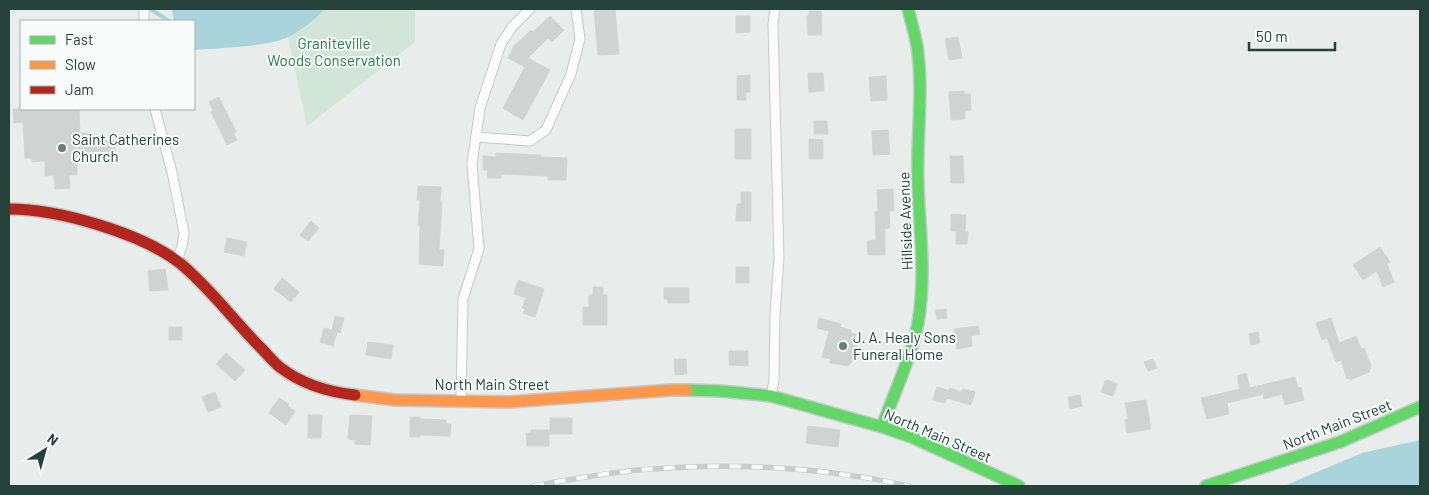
<svg xmlns="http://www.w3.org/2000/svg" width="1429" height="495" font-family="Barlow,sans-serif">
	<rect width="100%" height="100%" fill="#e8edeb"/>
	<!-- green -->
	<polygon fill="#d1e6d8" points="282,9 415,9 415,42 307,126"/>
	<!-- water -->
	<g fill="#a9d4db">
		<path d="M172,9H325C314,20 302,30 288,37C268,47 219,48 195,50L194,49V21H174Z"/>
		<polygon points="1420,440 1420,486 1284,486 1362,453"/>
	</g>
	<g fill="none" stroke-linecap="round" stroke-linejoin="round">
		<!-- stream -->
		<polyline stroke="#a9d4db" stroke-width="4" points="150,9 169,21"/>
	</g>
	<!-- building -->
	<g fill="#cfd4d2" stroke="#d1d6d4">
		<polygon points="594,9 615,9 619,54 598,55"/>
		<polygon points="809,11 821,11 822,35 808,35 807,16 809,16"/>
		<polygon points="550,16 564,30 552,42 548,38 528,58 550,70 523,120 503,108 525,67 508,58 514,46 531,30 533,32"/>
		<polygon points="736,16 750,16 750,32 736,33"/>
		<polygon points="958,37 962,58 949,60 945,39"/>
		<polygon points="808,73 823,73 824,91 809,92"/>
		<polygon points="750,75 750,92 746,92 746,100 737,100 737,76"/>
		<polygon points="886,76 887,100 871,101 869,77"/>
		<polygon points="964,91 964,94 970,94 971,110 965,111 965,119 951,120 949,92"/>
		<polygon points="219,97 236,132 233,133 237,140 227,145 211,112 213,111 209,102"/>
		<polygon points="13,109 79,109 80,133 91,133 92,136 97,136 97,140 114,140 115,151 98,152 98,156 91,156 92,160 77,160 77,175 69,175 70,188 55,189 54,175 45,176 45,161 32,162 32,158 25,158 23,122 14,123"/>
		<polygon points="814,121 827,121 828,134 814,134"/>
		<rect x="735" y="129" width="16" height="30"/>
		<polygon points="888,130 890,154 873,155 872,131"/>
		<polygon points="809,139 823,140 823,159 809,159"/>
		<polygon points="496,153 541,155 540,157 567,158 566,180 548,180 548,176 501,174 501,178 487,178 488,170 483,170 483,156 496,157"/>
		<polygon points="950,156 963,156 964,183 951,183"/>
		<polygon points="418,186 441,187 440,202 442,202 439,250 444,250 443,266 419,264 420,226 418,226 420,200 417,200"/>
		<polygon points="893,189 894,211 889,211 890,228 885,228 885,255 868,255 867,241 876,240 875,212 878,212 877,190"/>
		<polygon points="741,192 751,192 751,221 736,221 737,204 741,204"/>
		<polygon points="951,214 966,215 965,232 968,232 967,244 956,244 956,231 951,231"/>
		<polygon points="311,221 319,228 308,241 300,235"/>
		<polygon points="227,238 247,242 244,256 224,252"/>
		<polygon points="1380,247 1390,262 1387,264 1394,282 1383,287 1377,271 1363,280 1353,265"/>
		<rect x="736" y="267" width="13" height="16"/>
		<polygon points="165,269 168,290 150,291 148,271"/>
		<polygon points="282,278 299,292 291,302 274,289"/>
		<polygon points="518,280 544,289 535,317 523,313 525,309 522,308 526,298 514,294"/>
		<polygon points="593,287 603,287 603,295 607,295 607,325 583,325 583,307 589,307 589,295 593,295"/>
		<polygon points="664,288 689,288 689,303 668,303 668,299 664,299"/>
		<polygon points="946,309 947,318 937,319 935,310"/>
		<polygon points="335,316 344,318 340,333 337,332 333,346 320,342 324,328 332,330"/>
		<polygon points="819,318 841,324 840,327 851,330 851,333 856,334 853,345 857,346 852,362 848,366 830,363 831,359 822,357 829,331 817,328"/>
		<polygon points="1331,318 1339,343 1356,336 1361,349 1364,348 1371,366 1369,372 1350,380 1349,378 1347,379 1341,360 1336,362 1327,338 1322,340 1316,323"/>
		<polygon points="978,326 980,334 971,336 972,346 957,349 954,329"/>
		<rect x="169" y="327" width="13" height="13"/>
		<polygon points="1258,332 1260,343 1251,345 1249,334"/>
		<polygon points="368,342 393,345 391,359 366,355"/>
		<polygon points="729,351 748,351 748,366 729,365"/>
		<polygon points="226,353 245,370 235,381 216,364"/>
		<polygon points="674,359 686,359 687,374 675,375"/>
		<polygon points="1153,359 1157,368 1148,371 1144,362"/>
		<polygon points="1246,373 1250,388 1295,377 1298,388 1301,387 1304,400 1285,405 1282,394 1264,399 1263,394 1227,403 1229,414 1207,419 1201,398 1240,389 1237,376"/>
		<polygon points="1108,380 1117,384 1113,396 1101,392 1105,381"/>
		<polygon points="937,387 949,391 945,403 933,400"/>
		<polygon points="950,388 962,392 963,389 975,392 971,405 947,398"/>
		<polygon points="215,392 221,407 208,412 202,397"/>
		<polygon points="1080,395 1082,406 1070,409 1068,397"/>
		<polygon points="279,398 289,404 287,406 295,411 286,425 269,413"/>
		<polygon points="1146,400 1151,429 1127,433 1125,420 1128,419 1125,403"/>
		<polygon points="308,415 322,415 321,438 308,438"/>
		<polygon points="350,415 372,416 370,445 355,444 355,440 348,439"/>
		<polygon points="410,417 420,417 420,419 446,420 446,424 451,424 450,436 420,435 420,437 410,437"/>
		<rect x="550" y="418" width="22" height="16"/>
		<polygon points="808,426 840,430 838,447 806,443"/>
		<polygon points="531,430 549,430 549,446 527,446 526,433 531,433"/>
	</g>
	<g fill="none" stroke-linecap="round" stroke-linejoin="round">
		<!-- street casing -->
		<g stroke="#c5cac8" stroke-width="11">
			<g id="street">
				<polyline points="144,9 144,21"/>
				<polyline points="155,109 172,172 184,233 182,246 177,261"/>
				<polyline points="476,137 530,141 546,130 571,74 580,39 576,9"/>
				<polyline points="771,396 774,380 775,315 779,258 773,24 775,9"/>
				<polyline points="461,401 463,299 479,249 472,164 480,108 501,44 512,27 530,9"/>
			</g>
		</g>
		<!-- fast casing -->
		<g stroke="#c3cbc8" stroke-width="14">
			<g id="fast">
				<polyline points="687,390 720,391 771,396 882,427 911,437 1019,486"/>
				<path d="M882,427C894,393 911,358 918,323C926,277 920,233 918,186C916,140 924,92 917,46C915,34 911,21 908,9"/>
				<polyline points="1206,486 1340,442 1420,407"/>
			</g>
		</g>
		<!-- slow casing -->
		<g stroke="#c3cbc8" stroke-width="14">
			<polyline id="slow" points="355,395 395,400 509,402 672,390 687,390"/>
		</g>
		<!-- jam casing -->
		<g stroke="#c3cbc8" stroke-width="14">
			<path id="jam" d="M9,209C58,209 142,233 181,264C211,289 234,321 262,349C268,355 274,363 281,368C302,384 329,392 355,395"/>
		</g>
		<!-- street -->
		<use href="#street" stroke="#fcfcfc" stroke-width="9"/>
		<!-- fast -->
		<use href="#fast" stroke="#63d668" stroke-width="11"/>
		<!-- slow -->
		<use href="#slow" stroke="#ff974d" stroke-width="11"/>
		<!-- jam -->
		<use href="#jam" stroke="#b3261e" stroke-width="11"/>
		<!-- rail casing -->
		<g stroke="#c9cdcc" stroke-width="5.5">
			<path id="rail" d="M533,486C578,478 623,470 668,468C749,463 830,469 909,486"/>
		</g>
		<!-- rail -->
		<use href="#rail" stroke="#f7fbf9" stroke-width="4" stroke-dasharray="11" stroke-linecap="butt"/>
	</g>
	<!-- markers -->
	<g fill="#697e78" stroke="#f7fbf9" stroke-width="2">
		<circle cx="62" cy="148" r="5"/>
		<circle cx="843" cy="346" r="5"/>
	</g>
	<g text-anchor="middle" dominant-baseline="central" stroke-width="4" stroke-linejoin="round" paint-order="stroke">
		<!-- park labels -->
		<g font-size="15" fill="#2d7a4b" stroke="#f7fbf9">
			<text x="334" y="43">Graniteville<tspan x="334" dy="17">Woods Conservation</tspan></text>
		</g>
		<!-- poi labels -->
		<g font-size="15" fill="#24423a" stroke="#f7fbf9" text-anchor="start">
			<text x="72" y="139">Saint Catherines<tspan x="72" dy="17">Church</tspan></text>
			<text x="853" y="337">J. A. Healy Sons<tspan x="853" dy="17">Funeral Home</tspan></text>
		</g>
		<!-- street labels -->
		<g font-size="15" fill="#24423a" stroke="#f7fbf9">
			<text transform="translate(905 221) rotate(-92)">Hillside Avenue</text>
			<text x="492" y="384">North Main Street</text>
			<text transform="translate(1337 424) rotate(-21)">North Main Street</text>
			<text transform="translate(938 435) rotate(23)">North Main Street</text>
		</g>
	</g>
	<!-- border -->
	<rect width="1429" height="495" fill="none" stroke="#24423a" stroke-width="20"/>
	<!-- legend -->
	<rect x="20" y="20" width="175" height="90" fill="#f7fbf9" stroke="#a3b1ad"/>
	<rect x="30" y="36" width="25" height="8" fill="#63d668" stroke="#a3b1ad"/>
	<text x="65" y="45" font-size="15" fill="#24423a">Fast</text>
	<rect x="30" y="61" width="25" height="8" fill="#ff974d" stroke="#a3b1ad"/>
	<text x="65" y="70" font-size="15" fill="#24423a">Slow</text>
	<rect x="30" y="86" width="25" height="8" fill="#b3261e" stroke="#a3b1ad"/>
	<text x="65" y="95" font-size="15" fill="#24423a">Jam</text>
	<!-- north arrow -->
	<g transform="translate(45 450) rotate(37)" stroke="#f7fbf9" stroke-width="4" paint-order="stroke">
	<path d="M0-4L9 19L0 12L-9 19Z" fill="#24423a"/>
	<text y="-8" font-size="14" font-weight="bold" text-anchor="middle" fill="#24423a">N</text>
	</g>
	<!-- scale -->
	<path d="M1249 42v8h86v-8" fill="none" stroke="#24423a" stroke-width="2.5"/>
	<text x="1256" y="42" font-size="15" fill="#24423a" stroke="#f7fbf9" stroke-width="4" paint-order="stroke">50 m</text>
</svg>
